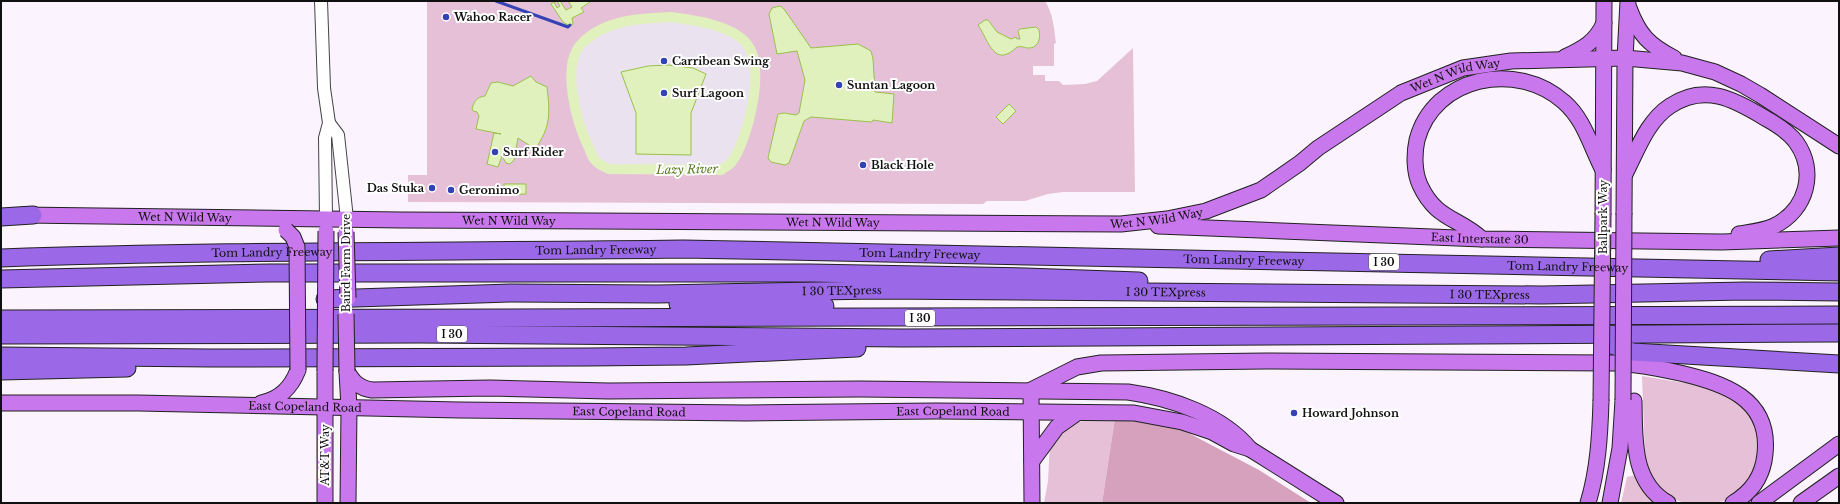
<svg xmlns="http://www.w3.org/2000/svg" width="1840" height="504" font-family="'Libre Baskerville',serif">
	<rect width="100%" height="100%" fill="#fbf4fe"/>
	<!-- green -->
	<g fill="#e6c0d6">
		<path d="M427,1H1045C1053,13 1054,29 1056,43L1054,44V66H1033V75H1045V81H1059L1063,85L1085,84L1097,81L1133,48L1135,192H1063L1048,194L1025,201H987L983,204L408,202V175H427Z"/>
		<path d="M1642,376L1685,383L1687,381C1706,387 1725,391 1740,404C1770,430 1762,479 1730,498C1721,503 1713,503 1703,503C1696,503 1688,504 1682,502C1662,496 1648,478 1645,458Z"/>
		<polygon points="1115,418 1102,503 1044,503 1048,481 1050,442 1069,424 1094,419"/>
		<polygon points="1636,475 1656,503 1621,503 1627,477"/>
	</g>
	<!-- forest -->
	<polygon fill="#d6a1bc" points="1115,418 1177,427 1259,470 1311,503 1102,503"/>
	<!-- plaza -->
	<path fill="#ebe2ef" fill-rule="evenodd" d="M671,19L694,22L729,34L744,46L751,63V97L742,134L728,161L720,167L609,166L597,159L586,135L577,108L575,84L577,59L584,45L606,30L640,21ZM621,72L706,74L691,113V155L636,154V113Z"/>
	<!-- water -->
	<g fill="#e1f1bd" stroke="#99c14b">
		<polygon points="557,1 560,1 566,10 572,7 568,1 589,1 590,2 581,8 584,12 572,18 573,24 570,26 563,22 551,4 554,2 557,8 560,6"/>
		<polygon points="780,6 784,9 811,48 858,44 871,51 873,59 875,92 894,94 892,123 873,120 872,122 811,117 804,121 789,163 785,165 771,162 768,158 778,114 784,113 796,115 799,113 805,80 797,51 777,54 769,14 772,8"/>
		<path d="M985,20H988L997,32L1011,39L1016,37L1017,39H1020L1018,31L1020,29L1036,27L1039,30C1041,39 1038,49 1027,48C1023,47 1021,46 1017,47C994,69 989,41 978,25Z"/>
		<polygon points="668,65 693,68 706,74 691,113 691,155 636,154 636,113 621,72 648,66"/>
		<path d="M531,76L536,82L547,87C550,113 551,127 535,149L518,138L514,160L510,164L506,163L502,156L498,167L487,164L494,133L501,134L476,129L479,116L477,112L473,111L472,109C474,101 477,97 485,96L491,83L498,82L513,86Z"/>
		<polygon points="1009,104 1016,111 1003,124 996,117"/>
		<polygon points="504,184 526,184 526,194 504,195"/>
	</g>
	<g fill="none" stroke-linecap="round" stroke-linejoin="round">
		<!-- canal -->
		<path stroke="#e1f1bd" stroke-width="10" d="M671,17C694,20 732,25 747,44C766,68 748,141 731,163C728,166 724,168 721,170L609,169C605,167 599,165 596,161C592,158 591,152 589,148C577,124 560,65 582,43C605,20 641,18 671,17Z"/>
		<!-- minor casing -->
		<g stroke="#434343" stroke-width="14">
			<g id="minor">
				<polyline points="321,1 324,88 329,123 325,138 326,219"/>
				<polyline points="329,123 338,135 347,219"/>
			</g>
		</g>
		<!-- major casing -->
		<g stroke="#212121" stroke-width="17">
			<g id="major">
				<path d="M1629,8C1639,35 1649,45 1674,58"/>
				<path d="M1565,57C1582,49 1596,42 1604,23"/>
				<path d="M1625,174C1637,151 1647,121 1670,106C1704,83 1734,99 1765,118C1776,124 1788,131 1796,142C1817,171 1807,210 1774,226C1763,231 1751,232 1739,234"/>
				<polyline points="1603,213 1604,1"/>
				<polyline points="1624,213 1625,58 1628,1"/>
				<path id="s1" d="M22,215L401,220L1121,224L1167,219L1206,211L1261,190L1300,163L1318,148L1401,93L1463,68L1511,61L1625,58L1682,63L1715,72L1741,84L1760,95L1839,146"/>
				<path id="s2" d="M1158,226L1482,239L1722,242L1839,238"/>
				<path d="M1482,239C1458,217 1436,220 1420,185C1414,172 1414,154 1417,140C1434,76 1517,60 1564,102C1584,119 1591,147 1603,170"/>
				<path d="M347,371C353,382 359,388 372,390L490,388L608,391L860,389L1128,392C1171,398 1222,415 1250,449L1336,503"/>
				<polyline points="347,372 349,407 348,503"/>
				<path d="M1634,401C1635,437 1631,482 1668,503"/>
				<path id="s3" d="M1,403H138L459,410L746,413L936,411L1134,413L1182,422L1212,432L1234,444L1250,449"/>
				<path d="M261,403C280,399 291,388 298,370"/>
				<polyline points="1032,461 1057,427 1077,413"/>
				<polyline points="325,503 325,371"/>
				<path d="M1032,503L1031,390L1077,367L1101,363L1266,361L1613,363C1636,364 1658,368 1680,373C1723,383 1771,398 1765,454C1763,475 1752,492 1733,503"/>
				<path d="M1588,503C1598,470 1600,435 1601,401"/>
				<polyline points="1610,503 1620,448 1623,400"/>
				<polyline points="1759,503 1839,444"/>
				<polyline points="1801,503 1839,476"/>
			</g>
		</g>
		<!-- highway casing -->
		<g stroke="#212121" stroke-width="19">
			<g id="highway">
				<polyline points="1,217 33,215"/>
				<path id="s4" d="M1,258C228,250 455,252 683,249L1839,272"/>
				<polyline points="1769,260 1839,256"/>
				<polyline points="1,279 270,273 810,273 1026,277 1139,281"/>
				<path id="s5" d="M325,299L511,293L657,294L876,290L1542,295L1745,291L1839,292"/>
				<polyline points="678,304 825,306"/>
				<polyline points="1,319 1839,315"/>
				<polyline points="1,335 420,334 903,338 1839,333"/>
				<polyline points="1608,344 1633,352 1839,364"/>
				<polyline points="1,356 210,358 588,357 686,356 857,348"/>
				<polyline points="1,371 127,368"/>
			</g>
		</g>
		<!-- minor -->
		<use href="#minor" stroke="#fff" stroke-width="12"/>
		<!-- major -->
		<use href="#major" stroke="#c877ec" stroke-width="15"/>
		<!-- highway -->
		<use href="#highway" stroke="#9b69e7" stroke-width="17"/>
		<!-- rail -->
		<polyline stroke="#3442b4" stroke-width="3" points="496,1 568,27 570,25"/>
		<!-- major-bridge casing -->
		<g stroke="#212121" stroke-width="17" stroke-linecap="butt">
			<g id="major-bridge">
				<polyline points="286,230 293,237 297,247 298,370"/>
				<polyline points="346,232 348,298"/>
				<polyline points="346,314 347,371"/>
				<polyline points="325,371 326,231"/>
				<polyline points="1623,400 1624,213"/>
				<polyline points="1601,401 1603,213"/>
			</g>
		</g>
		<!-- major-bridge -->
		<use href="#major-bridge" stroke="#c877ec" stroke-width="15"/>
	</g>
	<!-- markers -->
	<g fill="#3442b4" stroke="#fff" stroke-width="1.5">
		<circle cx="446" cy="17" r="4"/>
		<circle cx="664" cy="61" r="4"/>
		<circle cx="839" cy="85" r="4"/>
		<circle cx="664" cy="93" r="4"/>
		<circle cx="495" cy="152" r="4"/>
		<circle cx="863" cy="165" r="4"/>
		<circle cx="432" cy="188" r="4"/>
		<circle cx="451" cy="190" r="4"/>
		<circle cx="1294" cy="413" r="4"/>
	</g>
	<g text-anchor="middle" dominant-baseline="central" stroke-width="4" stroke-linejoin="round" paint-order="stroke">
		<!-- shield labels -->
		<g fill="#fff" stroke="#585858" stroke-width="1">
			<rect x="1369" y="254" width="30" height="16" rx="3"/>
			<rect x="905" y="310" width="30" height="16" rx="3"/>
			<rect x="437" y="326" width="30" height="16" rx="3"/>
		</g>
		<g font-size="10" font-weight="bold" fill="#101010">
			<text x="1384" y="262">I 30</text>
			<text x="920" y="318">I 30</text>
			<text x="452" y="334">I 30</text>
		</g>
		<!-- poi labels -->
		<g font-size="11" font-weight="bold" fill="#101010" stroke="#fff" text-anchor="start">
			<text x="454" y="17">Wahoo Racer</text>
			<text x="672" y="61">Carribean Swing</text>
			<text x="847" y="85">Suntan Lagoon</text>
			<text x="672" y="93">Surf Lagoon</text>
			<text x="503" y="152">Surf Rider</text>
			<text x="871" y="165">Black Hole</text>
			<text x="424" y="188" text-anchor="end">Das Stuka</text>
			<text x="459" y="190">Geronimo</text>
			<text x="1302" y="413">Howard Johnson</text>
		</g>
		<!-- street labels -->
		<g font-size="11" fill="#101010" stroke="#fff">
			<text stroke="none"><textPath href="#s1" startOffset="1472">Wet N Wild Way</textPath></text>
			<text stroke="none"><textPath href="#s1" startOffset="1135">Wet N Wild Way</textPath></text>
			<text stroke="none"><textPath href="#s1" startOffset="163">Wet N Wild Way</textPath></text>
			<text transform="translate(1603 217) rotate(-90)">Ballpark Way</text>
			<text stroke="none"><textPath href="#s1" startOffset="487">Wet N Wild Way</textPath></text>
			<text stroke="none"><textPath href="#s1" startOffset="811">Wet N Wild Way</textPath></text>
			<text stroke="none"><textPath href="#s2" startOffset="322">East Interstate 30</textPath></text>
			<text stroke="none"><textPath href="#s4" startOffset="595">Tom Landry Freeway</textPath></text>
			<text stroke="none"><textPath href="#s4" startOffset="271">Tom Landry Freeway</textPath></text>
			<text stroke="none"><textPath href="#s4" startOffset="919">Tom Landry Freeway</textPath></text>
			<text stroke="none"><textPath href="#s4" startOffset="1243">Tom Landry Freeway</textPath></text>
			<text transform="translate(346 263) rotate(-90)">Baird Farm Drive</text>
			<text stroke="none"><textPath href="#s4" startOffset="1567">Tom Landry Freeway</textPath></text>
			<text stroke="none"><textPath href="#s5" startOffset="517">I 30 TEXpress</textPath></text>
			<text stroke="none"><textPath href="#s5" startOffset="841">I 30 TEXpress</textPath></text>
			<text stroke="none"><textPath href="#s5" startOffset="1165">I 30 TEXpress</textPath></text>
			<text stroke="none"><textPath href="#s3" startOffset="304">East Copeland Road</textPath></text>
			<text stroke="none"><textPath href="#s3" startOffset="628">East Copeland Road</textPath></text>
			<text stroke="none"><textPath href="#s3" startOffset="952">East Copeland Road</textPath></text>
			<text transform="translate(325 455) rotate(-90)">AT&amp;T Way</text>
		</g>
		<!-- water labels -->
		<g font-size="12" font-style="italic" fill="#5a7c20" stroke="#fff">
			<text transform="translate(687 169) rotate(-1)">Lazy River</text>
		</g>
	</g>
	<!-- border -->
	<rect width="1840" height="504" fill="none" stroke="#101010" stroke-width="4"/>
</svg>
